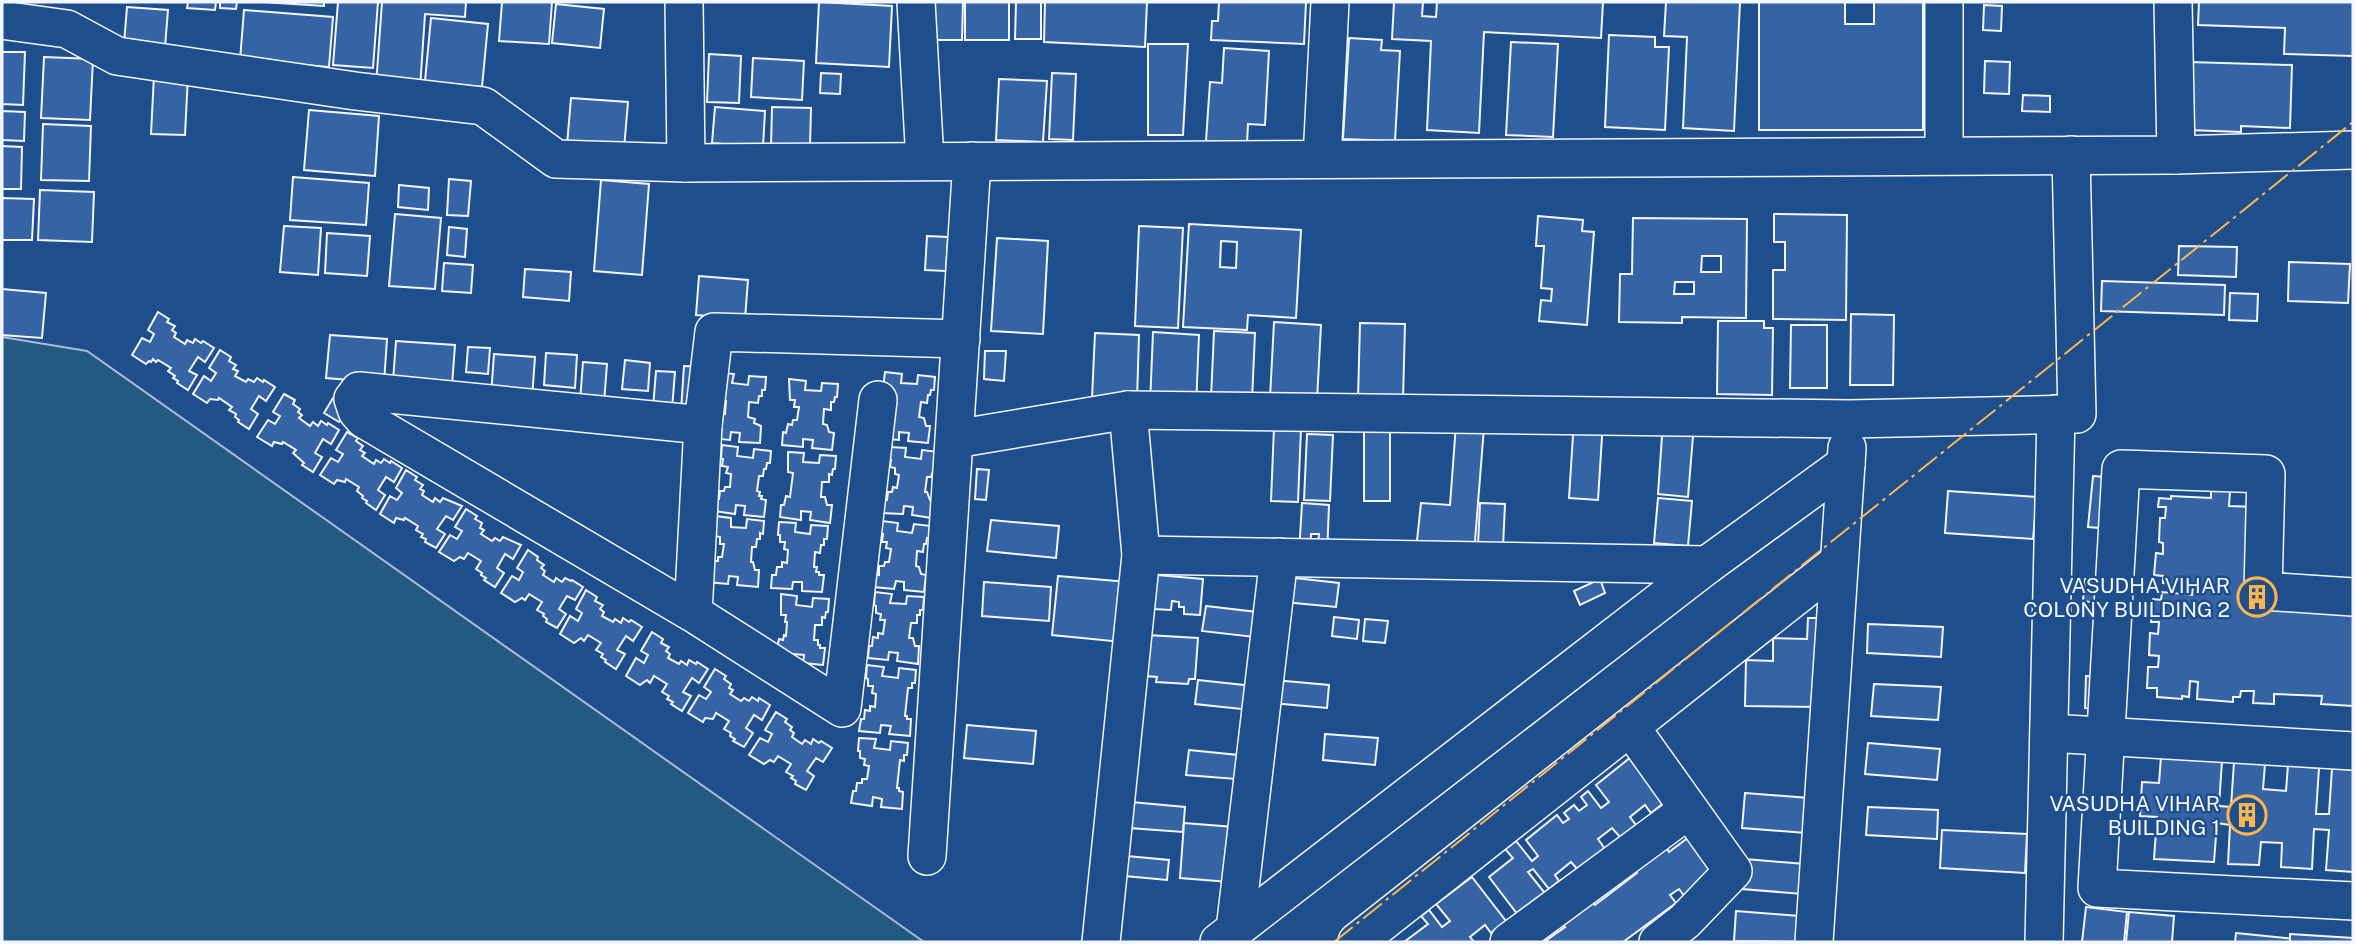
<svg xmlns="http://www.w3.org/2000/svg" width="2355" height="944" font-family="'Public Sans',sans-serif">
	<rect width="100%" height="100%" fill="#1f4e8c"/>
	<!-- green -->
	<polygon fill="#245a82" stroke="#a8bbd7" stroke-width="2" points="2,337 87,351 924,942 2,942"/>
	<!-- building -->
	<g fill="#3563a3" stroke="#f2f6ff" stroke-width="2" fill-rule="evenodd">
		<polygon points="188,2 216,2 215,10 187,8"/>
		<polygon points="220,2 237,2 236,9 220,8"/>
		<polygon points="262,2 324,2 324,6"/>
		<polygon points="338,2 378,2 373,68 333,65"/>
		<polygon points="382,2 466,2 465,17 425,14 420,89 376,86"/>
		<polygon points="502,2 552,2 549,44 499,41"/>
		<polygon points="819,2 892,6 889,67 816,63"/>
		<polygon points="932,2 963,2 962,40 932,40"/>
		<rect x="965" y="2" width="44" height="38"/>
		<polygon points="1016,2 1041,2 1041,39 1015,39"/>
		<polygon points="1045,2 1147,2 1145,47 1044,42"/>
		<polygon points="1219,2 1306,2 1304,44 1211,40 1212,21 1218,21"/>
		<polygon points="1394,2 1423,2 1422,16 1436,17 1437,2 1603,2 1601,38 1484,32 1479,133 1427,130 1431,41 1392,39"/>
		<polygon points="1666,2 1740,2 1734,131 1683,128 1687,37 1664,36"/>
		<polygon points="1759,2 1845,2 1845,24 1874,24 1874,2 1923,2 1923,130 1759,130"/>
		<polygon points="2199,2 2353,2 2353,56 2284,54 2285,28 2198,25"/>
		<polygon points="556,4 604,9 600,48 552,43"/>
		<polygon points="1984,5 2002,6 2001,31 1983,30"/>
		<polygon points="127,7 168,10 165,47 124,44"/>
		<polygon points="244,10 333,17 329,67 240,60"/>
		<polygon points="431,18 488,24 482,87 425,81"/>
		<polygon points="1609,35 1655,37 1655,47 1669,47 1665,130 1605,127"/>
		<polygon points="1349,38 1382,40 1381,50 1400,51 1395,141 1343,139"/>
		<polygon points="1511,42 1558,44 1553,137 1506,135"/>
		<polygon points="1148,44 1188,44 1183,135 1148,135"/>
		<polygon points="1224,48 1269,51 1265,125 1248,124 1247,143 1206,141 1210,82 1222,83"/>
		<polygon points="2,52 25,52 23,105 2,104"/>
		<polygon points="709,54 741,56 739,103 707,102"/>
		<polygon points="44,57 93,59 90,120 41,118"/>
		<polygon points="753,58 804,61 802,100 751,97"/>
		<polygon points="1985,61 2010,62 2009,94 1984,93"/>
		<polygon points="2190,62 2292,65 2290,128 2241,126 2241,132 2188,130"/>
		<polygon points="821,73 841,74 840,94 820,93"/>
		<polygon points="1052,73 1076,74 1073,140 1049,139"/>
		<polygon points="154,75 188,76 185,135 151,134"/>
		<polygon points="999,79 1047,81 1043,142 996,140"/>
		<polygon points="2023,95 2050,96 2050,112 2022,111"/>
		<polygon points="571,98 628,102 624,149 567,145"/>
		<polygon points="715,107 765,111 763,147 712,143"/>
		<polygon points="772,107 811,108 810,147 771,146"/>
		<polygon points="309,110 379,116 375,176 304,170"/>
		<polygon points="2,111 25,112 24,141 2,140"/>
		<polygon points="43,124 91,126 89,181 41,180"/>
		<polygon points="2,146 22,147 21,189 2,189"/>
		<polygon points="293,177 369,183 366,225 290,220"/>
		<polygon points="449,179 471,181 468,216 447,215"/>
		<polygon points="601,180 649,184 642,275 594,271"/>
		<polygon points="399,185 429,188 428,210 398,207"/>
		<polygon points="40,190 94,192 92,242 38,240"/>
		<polygon points="2,198 34,199 32,240 2,240"/>
		<polygon points="395,214 441,218 435,289 389,286"/>
		<polygon points="1774,214 1847,215 1846,320 1773,319 1773,270 1785,270 1785,242 1774,242"/>
		<polygon points="1538,216 1583,220 1582,231 1594,232 1587,325 1539,321 1541,300 1551,301 1552,289 1541,288 1544,246 1536,246"/>
		<path d="M1633,218L1747,219L1746,318L1682,317V323L1619,322L1620,274H1632ZM1702,256H1721V272H1701ZM1675,282H1694V294H1674Z"/>
		<path d="M1189,224L1301,230L1296,318L1248,315L1247,330L1183,327ZM1221,241L1237,242L1236,268L1220,267Z"/>
		<polygon points="284,226 321,228 318,275 280,272"/>
		<polygon points="1139,226 1183,228 1178,328 1135,326"/>
		<polygon points="449,227 467,229 465,257 447,255"/>
		<polygon points="327,233 370,236 367,276 325,273"/>
		<polygon points="927,236 948,237 946,271 925,270"/>
		<polygon points="997,238 1048,241 1043,334 991,331"/>
		<polygon points="2179,246 2237,247 2236,277 2178,275"/>
		<polygon points="2289,262 2350,264 2348,303 2288,301"/>
		<polygon points="444,263 473,265 471,293 442,291"/>
		<polygon points="525,269 571,272 569,301 523,297"/>
		<polygon points="699,276 748,280 745,319 696,315"/>
		<polygon points="2102,281 2225,285 2224,315 2101,311"/>
		<polygon points="2,289 46,293 42,338 2,335"/>
		<polygon points="2230,293 2258,294 2257,321 2229,320"/>
		<polygon points="158,312 169,319 167,322 175,326 172,330 176,333 174,337 185,344 187,340 193,343 195,339 201,343 203,341 214,348 205,362 198,357 189,371 197,375 188,390 177,383 178,381 173,378 175,376 168,371 171,368 158,360 156,362 153,359 151,362 149,361 146,364 132,355 142,338 150,342 154,334 148,330"/>
		<polygon points="1851,314 1894,315 1893,385 1850,385"/>
		<polygon points="1718,321 1764,321 1764,328 1773,328 1772,395 1717,394"/>
		<polygon points="1274,322 1321,325 1317,400 1270,398"/>
		<polygon points="1360,323 1405,324 1403,400 1358,399"/>
		<polygon points="1791,325 1827,325 1827,388 1790,388"/>
		<polygon points="1214,331 1255,333 1252,400 1211,398"/>
		<polygon points="1153,332 1199,335 1196,407 1150,405"/>
		<polygon points="1095,333 1139,335 1137,400 1092,398"/>
		<polygon points="330,335 387,339 384,383 326,378"/>
		<polygon points="396,341 455,345 452,386 393,381"/>
		<polygon points="468,347 490,348 488,374 466,372"/>
		<polygon points="220,350 231,357 229,361 236,365 233,369 238,371 235,376 246,382 248,379 254,382 257,378 263,382 264,380 275,387 266,401 259,396 251,409 258,414 249,429 238,422 239,420 235,417 236,414 229,410 232,407 219,398 218,400 210,399 207,403 193,394 204,376 211,381 216,373 209,368"/>
		<polygon points="985,351 1006,351 1004,381 984,379"/>
		<polygon points="546,353 577,355 575,388 544,385"/>
		<polygon points="494,354 535,357 532,399 491,395"/>
		<polygon points="625,360 650,363 648,391 622,389"/>
		<polygon points="583,362 607,364 604,403 580,401"/>
		<polygon points="684,366 706,367 703,412 681,411"/>
		<polygon points="656,371 675,372 672,409 653,408"/>
		<polygon points="717,372 734,374 732,383 748,385 749,376 766,377 765,390 762,390 762,396 759,396 758,403 749,402 748,417 755,419 754,423 761,426 760,443 739,442 740,433 731,432 730,440 709,438 720,413 725,414 726,401 722,400"/>
		<polygon points="885,372 902,374 901,383 917,384 918,375 935,377 934,390 931,390 930,395 928,395 927,403 921,402 919,417 924,418 926,426 930,426 928,443 908,441 909,433 899,432 899,440 877,438"/>
		<polygon points="789,379 806,381 805,390 821,391 822,383 838,384 837,397 835,397 834,402 831,402 831,410 824,409 823,424 827,425 829,432 834,433 832,450 812,448 813,440 803,439 803,447 782,445 783,432 786,433 788,424 792,425 793,420 797,420 799,407 794,407 795,400 790,400"/>
		<polygon points="284,394 295,400 293,404 300,409 298,412 302,415 299,418 310,426 313,422 318,426 321,421 327,425 328,423 339,430 331,444 323,439 315,453 322,457 313,472 302,465 304,463 293,453 296,450 283,442 282,444 274,442 272,446 257,437 268,420 275,424 280,416 273,412"/>
		<polygon points="333,398 348,407 339,422 324,413"/>
		<polygon points="1574,419 1603,421 1598,500 1569,498"/>
		<polygon points="1663,421 1694,424 1688,497 1658,494"/>
		<polygon points="1456,424 1484,427 1474,554 1416,550 1421,503 1450,505"/>
		<polygon points="1274,427 1301,428 1298,502 1271,501"/>
		<rect x="1364" y="428" width="26" height="73"/>
		<polygon points="347,432 358,438 356,441 363,446 360,450 365,453 362,456 374,464 376,460 381,463 384,459 390,463 391,461 402,468 394,482 386,477 378,490 385,495 376,510 366,503 367,501 362,498 363,496 357,491 359,487 346,479 345,482 337,480 334,484 320,475 331,458 338,462 343,454 336,450"/>
		<polygon points="1307,434 1333,435 1330,501 1304,500"/>
		<polygon points="722,445 738,447 737,456 753,458 754,449 771,451 770,463 767,463 766,469 764,469 763,476 759,476 757,491 760,492 759,496 762,496 761,499 766,500 764,517 744,515 745,506 736,505 735,514 714,511 715,499 719,499 720,491 724,491 725,487 730,487 731,474 726,473 728,467 722,466 723,459 721,459"/>
		<polygon points="890,447 906,448 905,457 921,459 922,450 939,452 931,477 927,477 925,492 927,492 930,500 934,500 932,518 912,515 913,507 904,506 903,514 882,513 883,500 887,500 888,492 892,492 893,487 897,488 899,475 895,474 895,468 890,467 891,460 888,460"/>
		<polygon points="788,452 804,453 803,462 819,463 820,455 836,456 835,469 833,469 832,475 829,474 829,482 822,482 821,497 825,497 827,505 832,505 830,523 810,520 811,512 801,511 801,520 780,517 781,505 784,505 786,496 790,497 793,473 788,472"/>
		<polygon points="977,469 989,470 986,500 975,499"/>
		<polygon points="406,470 417,477 415,480 423,485 420,489 424,491 422,495 433,502 435,498 440,502 443,498 462,506 453,520 446,516 437,529 445,534 436,548 425,542 426,539 421,537 423,534 416,530 418,526 405,518 404,520 396,518 394,523 380,514 390,496 397,500 402,493 396,488"/>
		<polygon points="2093,476 2118,478 2113,529 2088,527"/>
		<polygon points="2211,490 2230,491 2229,506 2257,507 2253,581 2353,587 2353,706 2321,704 2322,696 2274,694 2274,704 2253,703 2254,691 2241,691 2240,697 2233,697 2233,702 2197,699 2198,682 2190,681 2189,697 2182,696 2182,699 2157,697 2157,688 2147,688 2148,667 2158,667 2159,656 2149,655 2150,633 2158,634 2159,622 2151,622 2153,599 2161,600 2162,592 2192,595 2193,585 2163,583 2163,576 2154,575 2156,553 2163,554 2163,543 2159,542 2160,518 2165,518 2166,507 2158,507 2159,498 2171,499 2171,496 2211,498"/>
		<polygon points="1948,491 2037,497 2033,539 1945,533"/>
		<polygon points="1658,498 1692,501 1688,546 1654,543"/>
		<polygon points="1302,503 1329,505 1327,556 1317,555 1319,534 1311,534 1310,555 1299,554"/>
		<polygon points="1480,503 1505,504 1503,547 1478,545"/>
		<polygon points="466,509 477,516 475,519 482,523 480,528 484,530 481,534 492,541 495,538 500,541 503,537 521,545 513,559 505,554 497,568 504,573 495,587 484,580 486,578 481,575 482,573 476,569 481,561 468,553 464,559 460,557 454,561 439,552 450,535 457,539 462,531 455,527"/>
		<polygon points="715,516 731,518 731,527 746,528 747,519 764,521 763,534 760,533 760,539 757,539 756,547 752,547 751,562 753,562 755,570 759,570 758,587 737,585 738,577 729,576 728,584 707,582 713,561 718,561 718,557 722,557 724,544 720,544 720,537 715,536 716,530 713,529"/>
		<polygon points="991,520 1059,526 1056,558 987,551"/>
		<polygon points="882,521 898,523 897,531 912,533 914,524 931,526 929,539 927,538 926,544 924,544 923,552 917,551 916,566 919,567 921,574 926,575 924,592 904,590 904,582 896,581 894,589 874,587 875,574 879,575 879,566 884,566 885,562 889,562 891,549 886,548 887,542 882,542 883,534 880,534"/>
		<polygon points="779,522 796,523 795,532 810,534 811,525 828,526 827,539 824,539 824,545 821,545 820,553 815,552 814,567 817,567 816,572 819,572 819,575 824,575 822,592 802,591 802,582 793,582 792,589 771,588 772,575 776,575 777,567 782,567 782,562 787,563 788,550 784,549 785,542 780,542 780,535 778,535"/>
		<polygon points="528,550 538,557 537,560 544,565 541,568 545,571 543,575 554,582 556,578 562,582 565,578 571,581 572,580 583,587 575,600 567,596 559,609 566,614 557,628 546,622 547,619 543,616 544,614 537,610 542,602 529,594 525,600 522,598 515,602 501,593 512,576 519,580 523,572 517,568"/>
		<polygon points="1157,575 1203,579 1200,615 1184,614 1184,607 1179,607 1179,602 1172,601 1171,610 1154,609"/>
		<polygon points="1058,576 1128,582 1122,642 1052,635"/>
		<polygon points="1286,577 1339,583 1336,607 1284,602"/>
		<polygon points="1600,579 1605,593 1580,605 1574,591"/>
		<polygon points="2085,579 2114,582 2111,605 2083,601"/>
		<polygon points="984,582 1051,587 1049,621 982,616"/>
		<polygon points="586,590 597,597 595,601 603,605 600,609 604,612 602,616 613,622 615,619 621,623 623,618 629,622 631,620 642,627 633,641 626,636 617,650 625,654 616,669 605,662 606,660 601,657 603,654 596,650 601,643 588,635 584,641 581,638 574,643 560,634 570,616 578,621 582,613 576,609"/>
		<polygon points="875,592 892,594 890,603 906,604 907,596 924,597 923,610 920,610 920,615 917,615 917,623 911,623 909,638 913,638 915,646 919,646 918,664 897,661 898,653 889,652 888,660 868,658 869,646 872,646 873,637 878,638 878,633 883,634 885,620 880,620 881,614 876,613 876,606 874,605"/>
		<polygon points="781,594 797,596 796,605 812,607 813,598 829,599 828,612 826,612 825,618 822,617 822,625 815,625 814,640 818,640 818,645 820,645 820,648 825,648 823,665 803,663 804,655 794,654 794,663 777,648 779,639 783,640 784,635 786,636 787,622 785,622 786,615 781,615"/>
		<polygon points="1206,606 1257,612 1254,637 1202,631"/>
		<polygon points="1334,617 1359,620 1357,639 1332,636"/>
		<polygon points="1808,618 1823,618 1822,707 1745,706 1746,660 1773,661 1773,638 1807,639"/>
		<polygon points="1365,619 1388,621 1385,643 1363,641"/>
		<polygon points="1868,624 1943,627 1941,657 1867,653"/>
		<polygon points="652,632 663,639 661,643 669,647 666,651 670,654 668,658 679,664 681,661 687,665 689,660 696,664 697,662 708,669 699,683 692,678 683,692 691,696 682,711 671,704 673,702 667,699 669,696 662,692 667,684 654,676 650,683 647,680 640,685 626,676 636,658 644,663 648,655 641,651"/>
		<polygon points="1147,635 1198,638 1195,679 1189,679 1188,684 1156,682 1157,677 1145,676"/>
		<polygon points="867,665 884,667 882,676 898,678 899,668 916,670 915,683 912,683 912,688 908,688 905,716 907,716 907,719 911,719 910,736 889,734 891,726 881,725 880,733 859,731 861,719 864,719 865,710 870,711 870,706 875,707 876,694 872,693 873,686 868,686 868,679 866,678"/>
		<polygon points="715,669 726,676 724,679 731,684 729,688 733,690 730,694 741,701 744,698 749,701 752,697 758,701 759,698 770,705 762,720 754,715 746,728 753,733 744,747 733,741 735,739 730,736 731,733 724,729 729,721 716,713 713,719 705,718 703,722 688,713 699,695 706,699 711,692 704,687"/>
		<polygon points="2086,676 2110,677 2109,709 2085,708"/>
		<polygon points="1198,680 1253,686 1251,710 1195,704"/>
		<polygon points="1274,680 1329,685 1327,708 1272,703"/>
		<polygon points="1874,684 1941,687 1938,720 1871,716"/>
		<polygon points="776,712 787,719 785,722 792,727 790,730 794,733 792,737 802,744 805,740 811,744 813,739 819,743 821,741 832,748 823,762 816,758 807,771 814,776 806,790 795,784 796,781 791,778 793,776 786,772 791,764 778,756 774,762 770,760 764,764 749,755 760,738 768,742 772,734 765,730"/>
		<polygon points="967,725 1036,731 1033,764 964,758"/>
		<polygon points="1325,734 1378,738 1375,765 1323,760"/>
		<polygon points="859,738 876,739 874,748 890,750 891,741 908,743 907,755 904,755 904,761 900,760 897,788 899,788 899,791 903,792 902,809 881,807 882,799 873,797 872,806 851,803 853,791 856,791 857,783 862,783 862,779 867,779 869,766 864,765 865,759 860,758 860,751 858,751"/>
		<polygon points="1868,743 1940,749 1937,780 1865,774"/>
		<polygon points="1189,750 1238,755 1236,779 1186,775"/>
		<polygon points="1631,757 1665,802 1651,813 1645,805 1630,817 1636,825 1620,837 1612,828 1598,839 1605,849 1578,870 1571,862 1555,875 1559,881 1549,889 1533,869 1528,872 1545,893 1518,915 1489,877 1513,858 1505,849 1516,841 1532,861 1538,856 1526,840 1557,815 1563,823 1569,819 1564,813 1574,805 1579,811 1587,805 1581,797 1588,791 1601,808 1609,802 1596,785"/>
		<polygon points="2161,757 2222,761 2219,806 2231,807 2234,762 2265,764 2263,789 2286,791 2288,765 2319,768 2316,814 2329,814 2332,768 2353,770 2353,872 2326,870 2329,830 2314,829 2312,869 2281,867 2282,843 2261,842 2259,865 2228,864 2230,825 2217,823 2214,862 2154,859 2157,817 2140,816 2142,782 2159,783"/>
		<polygon points="1745,793 1821,799 1818,834 1742,828"/>
		<polygon points="1131,802 1185,807 1183,832 1129,828"/>
		<polygon points="1868,807 1938,810 1937,839 1866,835"/>
		<polygon points="1184,823 1234,827 1229,882 1180,878"/>
		<polygon points="1942,830 2027,834 2025,873 1940,868"/>
		<polygon points="1689,837 1716,873 1685,897 1679,889 1670,895 1676,903 1623,942 1544,942 1565,927 1562,924 1592,902 1595,905 1637,873 1634,870 1666,846 1669,852"/>
		<polygon points="1127,856 1169,860 1167,880 1125,876"/>
		<polygon points="1745,859 1817,865 1815,895 1742,889"/>
		<polygon points="1472,877 1506,921 1491,933 1485,925 1470,937 1474,942 1404,942 1428,924 1421,916 1429,910 1442,927 1450,921 1436,904"/>
		<polygon points="2086,907 2127,912 2124,942 2082,942"/>
		<polygon points="1736,911 1812,917 1810,942 1734,941"/>
		<polygon points="2129,912 2174,916 2172,942 2126,942"/>
		<polygon points="2236,933 2295,939 2295,942 2235,942"/>
		<polygon points="2290,934 2353,938 2353,942 2290,942"/>
	</g>
	<g fill="none" stroke-linecap="round" stroke-linejoin="round">
		<!-- minor casing -->
		<g stroke="#f2f6ff" stroke-width="40">
			<g id="minor">
				<polyline points="684,2 686,163"/>
				<polyline points="916,2 925,161"/>
				<polyline points="1944,2 1944,156"/>
				<polyline points="2173,2 2176,155"/>
				<polyline points="2,20 67,29 117,56 355,91 483,106 556,159 686,163 2176,155 2353,150"/>
				<polyline points="1322,159 1330,2"/>
				<polyline points="703,425 714,332 961,339"/>
				<polyline points="955,439 1128,410 1849,419 2077,414 2071,155"/>
				<polyline points="1141,555 1707,565"/>
				<polyline points="2353,597 2263,591 2266,474 2121,469 2097,888 2353,901"/>
				<polyline points="693,613 703,425 359,391 353,399 357,411 364,419 693,613 842,708 878,400"/>
				<polyline points="1631,728 1733,871 1685,921 1658,942"/>
				<polyline points="2049,733 2353,751"/>
				<polyline points="927,856 972,161"/>
				<polyline points="1235,930 1279,557"/>
				<polyline points="1101,942 1141,555 1128,410"/>
				<polyline points="1219,942 1707,565 1846,464"/>
				<polyline points="1357,942 1839,562"/>
				<polyline points="1509,942 1688,810"/>
				<polyline points="1814,942 1847,448"/>
				<polyline points="2044,942 2056,414"/>
			</g>
		</g>
		<!-- minor -->
		<use href="#minor" stroke="#1f4e8c" stroke-width="37"/>
		<!-- power -->
		<polyline stroke="#ffb74d" stroke-width="2" stroke-dasharray="24 5 3.5 5" stroke-linecap="butt" points="1334,942 2353,122"/>
	</g>
	<!-- icons -->
	<defs>
		<g id="building-ring" transform="scale(2.0125)"><circle r="9.5" fill="#1f4e8c" stroke="#ffb74d" stroke-width="1.5"/><path d="M-4-6H4V6H1V3H-1V6H-4ZM-2.5-4.3h1.7v1.8h-1.7ZM.8-4.3h1.7v1.8H.8ZM-2.5-1h1.7V.8h-1.7ZM.8-1h1.7V.8H.8Z" fill="#ffb74d"/></g>
	</defs>
	<g fill-rule="evenodd">
		<use href="#building-ring" x="2257" y="597"/>
		<use href="#building-ring" x="2247" y="815"/>
	</g>
	<g text-anchor="middle" dominant-baseline="central" stroke-width="5" stroke-linejoin="round" paint-order="stroke">
		<!-- poi labels -->
		<g font-size="21" fill="#f2f6ff" stroke="#1f4e8c" text-anchor="end">
			<text x="2230" y="585">VASUDHA VIHAR<tspan x="2230" dy="24">COLONY BUILDING 2</tspan></text>
			<text x="2220" y="803">VASUDHA VIHAR<tspan x="2220" dy="24">BUILDING 1</tspan></text>
		</g>
	</g>
	<!-- border -->
	<rect width="2355" height="944" fill="none" stroke="#f2f6ff" stroke-width="7"/>
</svg>
